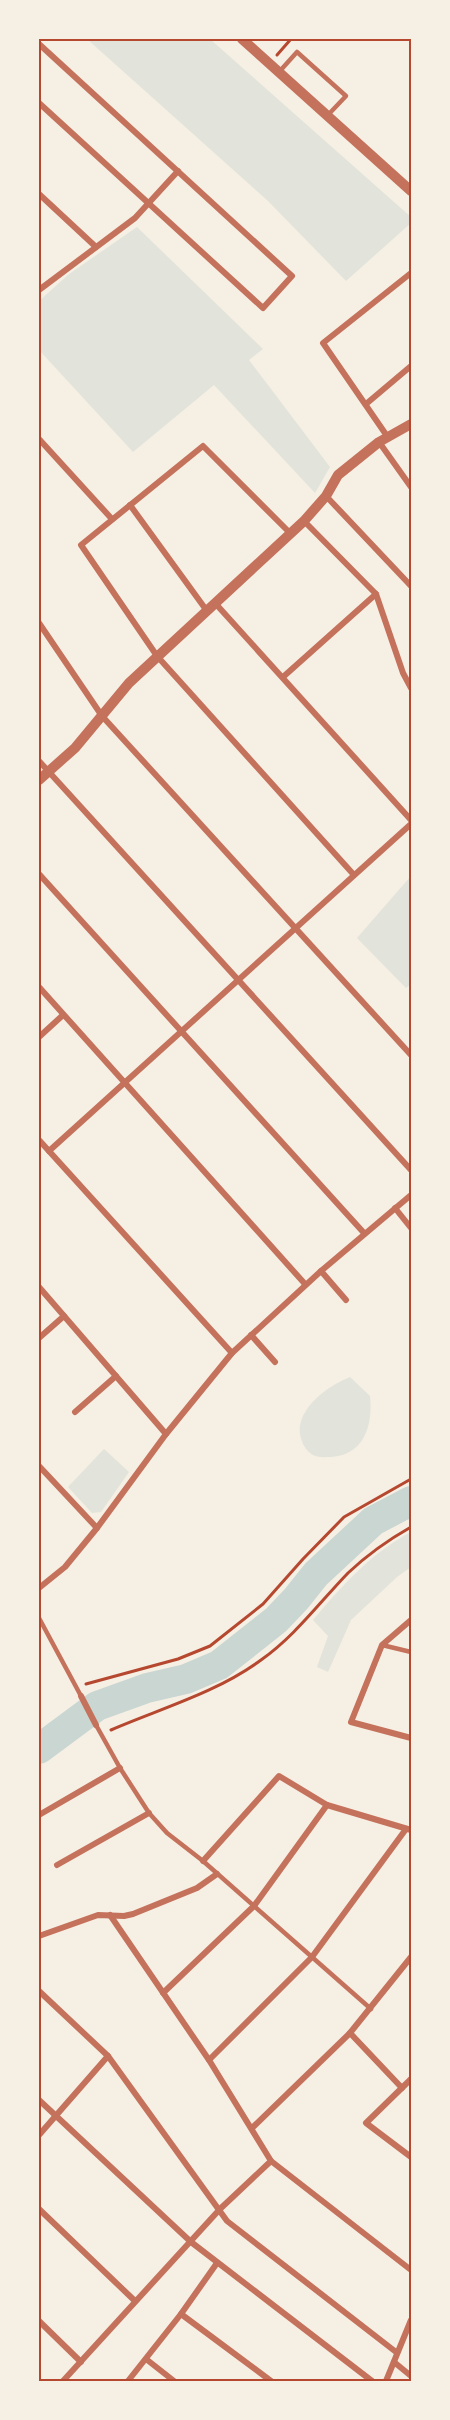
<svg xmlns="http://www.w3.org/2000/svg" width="450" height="2420" font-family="'Fira Sans',sans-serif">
	<rect width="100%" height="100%" fill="#f6efe4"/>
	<!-- green -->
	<g fill="#e2e4dc">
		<polygon points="87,39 210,39 411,217 411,223 346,281 268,201"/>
		<polygon points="137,227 263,349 249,360 330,467 315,493 214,385 133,452 39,350 39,301 69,274"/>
		<polygon points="411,876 411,984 406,988 357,938"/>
		<path d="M350,1377L370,1396C373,1424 365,1455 331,1457C326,1457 318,1458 313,1455C309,1453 303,1446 302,1441C291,1412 327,1386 350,1377Z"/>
		<polygon points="104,1449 129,1472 101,1512 92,1513 68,1487"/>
		<path d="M411,1532V1567L397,1577L351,1620L328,1672L317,1667L328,1636L313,1620C342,1586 371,1553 411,1532Z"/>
	</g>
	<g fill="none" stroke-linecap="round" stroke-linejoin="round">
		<!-- river -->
		<polyline stroke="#c9d6d2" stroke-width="30" points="39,1749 97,1706 147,1688 186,1679 219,1665 276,1620 296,1599 316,1574 373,1521 411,1501"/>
		<!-- path -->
		<g stroke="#b5482f" stroke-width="3">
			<polyline points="277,55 291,39"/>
			<polyline points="86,1684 178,1659 210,1646 263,1604 303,1559 344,1517 411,1479"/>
			<path d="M111,1730C162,1708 216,1693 261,1660C295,1636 319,1603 348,1573C367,1555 388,1540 411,1527"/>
		</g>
		<!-- service -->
		<g stroke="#c5725c" stroke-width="4.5">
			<polyline points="279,72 297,52 346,96 327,116"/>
			<polyline points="39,1618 81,1696"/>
			<polyline points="382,1645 411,1652"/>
			<polyline points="96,1725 120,1768 149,1813 167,1833 203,1861 371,2009"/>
		</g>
		<!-- minor -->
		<g stroke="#c5725c" stroke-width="6">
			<polyline points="39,44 292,276 263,308 39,103"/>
			<polyline points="39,194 96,247"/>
			<polyline points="39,290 135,218 178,171"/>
			<polyline points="366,404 411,366"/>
			<polyline points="387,436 323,343 411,273"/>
			<polyline points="39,439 111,518"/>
			<polyline points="379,442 411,487"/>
			<polyline points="326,496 411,586"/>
			<polyline points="130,505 207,611"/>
			<polyline points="304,521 376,594 403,673 411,688"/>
			<polyline points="291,534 203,446 81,545 157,656 354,875"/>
			<polyline points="215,603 411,820"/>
			<polyline points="39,623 102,716 411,1055"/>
			<polyline points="283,677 376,594"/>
			<polyline points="39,761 411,1170"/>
			<polyline points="39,874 364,1233"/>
			<polyline points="39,987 305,1284"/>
			<polyline points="39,1037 63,1015"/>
			<polyline points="39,1140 232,1353"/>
			<polyline points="49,1151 411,824"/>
			<polyline points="395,1208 411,1228"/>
			<polyline points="321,1271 346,1300"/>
			<polyline points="39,1287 166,1434"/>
			<polyline points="251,1335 275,1362"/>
			<polyline points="39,1338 64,1316"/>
			<polyline points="75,1412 116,1376"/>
			<polyline points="39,1466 97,1528"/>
			<polyline points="39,1588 65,1567 97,1528 166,1434 232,1353 321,1271 411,1195"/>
			<polyline points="411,1620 382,1645 351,1722 411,1738"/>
			<polyline points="81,1696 96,1725"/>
			<polyline points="39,1815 120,1768"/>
			<polyline points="203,1861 279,1776 327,1805 411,1830"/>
			<polyline points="57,1865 149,1813"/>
			<polyline points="110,1915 209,2060 271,2161 411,2270"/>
			<polyline points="39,1936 98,1915 124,1916 133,1914 197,1888 217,1874"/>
			<polyline points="39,1991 108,2056 227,2221 396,2352"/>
			<polyline points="163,1993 254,1906 327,1805"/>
			<polyline points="350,2033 402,2088"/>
			<polyline points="209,2060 312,1957 406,1829"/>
			<polyline points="411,2079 366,2123 411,2157"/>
			<polyline points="39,2100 191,2242 372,2381"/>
			<polyline points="252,2128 350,2033 411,1957"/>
			<polyline points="39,2135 108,2056"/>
			<polyline points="39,2209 135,2301"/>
			<polyline points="181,2314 271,2381"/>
			<polyline points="39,2321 81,2362"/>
			<polyline points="146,2359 174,2381"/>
			<polyline points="394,2362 411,2376"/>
			<polyline points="63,2381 220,2209 271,2161"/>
			<polyline points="128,2381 181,2314 217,2263"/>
			<polyline points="386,2381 411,2320"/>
		</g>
		<!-- tertiary -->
		<g stroke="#c5725c" stroke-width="10">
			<polyline points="242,39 411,191"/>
			<polyline points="39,780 75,748 129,683 304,521 326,496 338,475 379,442 411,424"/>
		</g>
	</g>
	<!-- border -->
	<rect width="450" height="2420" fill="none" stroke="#f6efe4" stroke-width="81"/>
	<rect x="40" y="40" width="370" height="2340" fill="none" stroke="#b5482f" stroke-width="2"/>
</svg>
